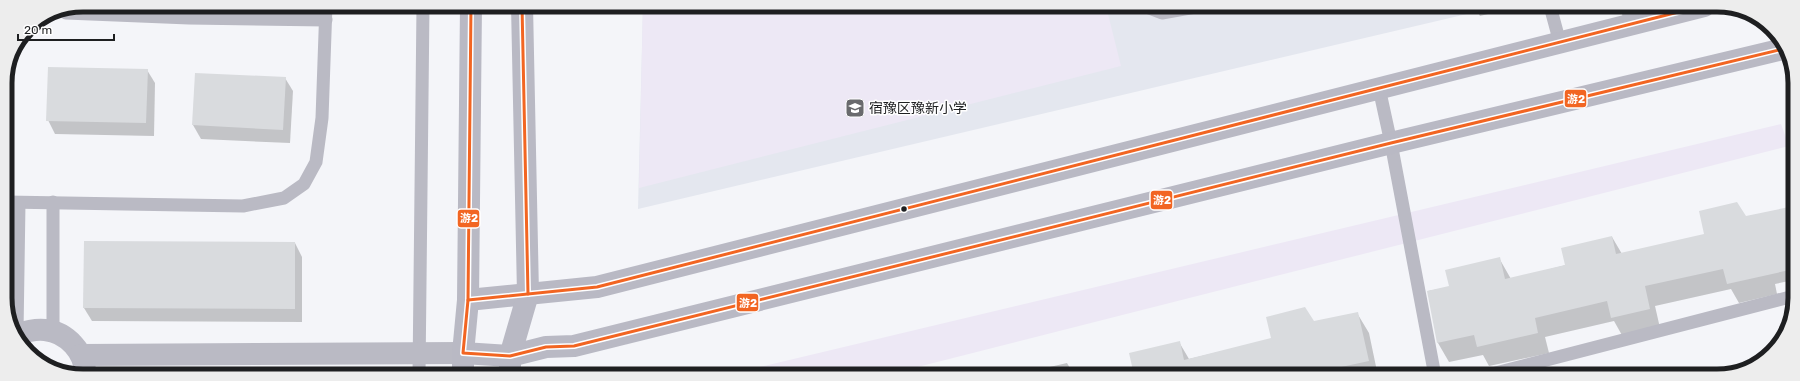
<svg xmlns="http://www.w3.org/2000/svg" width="1800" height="381" font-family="Rubik,'Noto Sans SC',sans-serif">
	<rect width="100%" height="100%" fill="#f4f5f9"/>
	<!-- built -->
	<polygon fill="#e4e7ef" points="643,5 1501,6 638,209"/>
	<!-- green -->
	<g fill="#ede8f5">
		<polygon points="643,5 1106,6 1121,66 639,188"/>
		<polygon points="1781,124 1789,146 886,375 726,375"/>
	</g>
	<!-- shadow -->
	<g fill="#0003">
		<polygon points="1474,6 1520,6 1480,16"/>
		<polygon points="147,70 155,83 154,136 55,134 48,120"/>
		<polygon points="196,74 285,78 293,91 290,143 201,139 193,125"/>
		<polygon points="1790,170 1793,170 1793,185"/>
		<polygon points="1793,207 1794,280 1775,284 1777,294 1739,303 1731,289 1655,306 1660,328 1623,337 1614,321 1545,337 1549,353 1489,366 1483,355 1449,362 1438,343 1428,291 1450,287 1499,258 1511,279 1566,265 1612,237 1622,254 1705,235 1745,217"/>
		<polygon points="295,243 302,257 302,322 92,321 84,308"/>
		<polygon points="1357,313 1369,333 1378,376 1112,375 1133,370 1179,342 1189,359 1273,339 1313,322"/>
		<polygon points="1067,363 1074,375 1015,375"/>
	</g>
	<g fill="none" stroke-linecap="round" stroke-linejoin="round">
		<!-- stream -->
		<polyline stroke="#b3ccdd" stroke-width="10" points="27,33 29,27"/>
	</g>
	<!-- building -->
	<g fill="#d9dbde">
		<polygon points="48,67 148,69 146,123 46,121"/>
		<polygon points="195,73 286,77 283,130 192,125"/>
		<polygon points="1737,202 1746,216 1794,206 1794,269 1727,284 1723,269 1645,286 1650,309 1611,318 1607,301 1535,318 1538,333 1477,347 1474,335 1437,343 1427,291 1449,286 1445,270 1500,257 1505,279 1565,265 1561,248 1612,236 1616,254 1704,234 1699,211"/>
		<polygon points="84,241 295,242 295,309 83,308"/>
		<polygon points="1305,307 1314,321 1358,312 1369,361 1332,369 1334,376 1134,375 1129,353 1180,341 1184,360 1271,338 1266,317"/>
	</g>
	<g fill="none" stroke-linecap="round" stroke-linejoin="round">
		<!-- lane -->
		<g stroke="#babac4" stroke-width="13">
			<polyline points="1144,6 1162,13 1201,6"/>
			<polyline points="1550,6 1560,43"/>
			<polyline points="1627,6 1631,25"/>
			<polyline points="66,13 189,18 326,20"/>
			<polyline points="1379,88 1391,143 1435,376"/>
			<polyline points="6,202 243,206 284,198 304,184 316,162 322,118 326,5"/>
			<polyline points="53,332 53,202"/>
			<polyline points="17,333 19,203"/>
			<polyline points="419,375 423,5"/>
			<polyline points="1484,376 1790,297"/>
		</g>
		<!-- street -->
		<g stroke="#babac4" stroke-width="22">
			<path d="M18,334C27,331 36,329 45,330C67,332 86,353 85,375"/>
			<polyline points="81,355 463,353"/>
		</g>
		<!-- secondary -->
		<g stroke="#b9b9c4" stroke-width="22">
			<polyline points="468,300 597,287 1704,6"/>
			<polyline points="463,353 510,356 546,347 574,346 1391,143 1783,49"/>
			<polyline points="463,375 463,353 468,300 471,5"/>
			<polyline points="510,375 510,356 528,294 522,5"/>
		</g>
		<!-- bus-1 casing -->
		<g stroke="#fff" stroke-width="6">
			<g id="bus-1">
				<polyline points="471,5 468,300 463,353 510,356 546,347 574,346 1391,143 1783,49"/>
				<polyline points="522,5 528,294"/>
				<polyline points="468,300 597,287 1702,6"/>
			</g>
		</g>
		<!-- bus-1 -->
		<use href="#bus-1" stroke="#f26522" stroke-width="3"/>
	</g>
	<!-- icons -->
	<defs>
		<g id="school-square" transform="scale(1)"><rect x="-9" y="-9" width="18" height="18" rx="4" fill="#696a6d" stroke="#fff"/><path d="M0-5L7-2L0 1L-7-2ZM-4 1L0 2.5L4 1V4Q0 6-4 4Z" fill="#fff"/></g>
	</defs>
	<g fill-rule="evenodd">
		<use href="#school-square" x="855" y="108"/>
	</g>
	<!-- markers -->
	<circle fill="#1e1f21" stroke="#fff" stroke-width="1.5" cx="904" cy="209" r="3.5"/>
	<g text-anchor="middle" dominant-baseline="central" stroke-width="3" stroke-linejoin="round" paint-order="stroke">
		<!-- poi labels -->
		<g font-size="14" fill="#1e1f21" stroke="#fff" text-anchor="start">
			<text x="869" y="108">宿豫区豫新小学</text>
		</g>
	</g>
	<!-- crop -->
	<path d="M0 0H1800V381H0ZM83 12H1717A71 71 0 0 1 1788 83V298A71 71 0 0 1 1717 369H83A71 71 0 0 1 12 298V83A71 71 0 0 1 83 12Z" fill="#ededed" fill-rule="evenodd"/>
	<path fill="none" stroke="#1e1f21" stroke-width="5" d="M83 12H1717A71 71 0 0 1 1788 83V298A71 71 0 0 1 1717 369H83A71 71 0 0 1 12 298V83A71 71 0 0 1 83 12Z"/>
	<g stroke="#fff" stroke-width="1.5">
		<rect x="1564" y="89" width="23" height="19" rx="4" fill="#f26522"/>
		<rect x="1150" y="190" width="23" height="20" rx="4" fill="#f26522"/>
		<rect x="457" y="209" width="23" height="19" rx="4" fill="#f26522"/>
		<rect x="736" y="293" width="23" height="19" rx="4" fill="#f26522"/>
	</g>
	<g font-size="11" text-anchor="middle" font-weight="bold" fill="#fff">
		<text x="1576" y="103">游2</text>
		<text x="1162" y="204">游2</text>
		<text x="469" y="222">游2</text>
		<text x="748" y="307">游2</text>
	</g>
	<!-- scale -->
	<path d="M18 34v6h96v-6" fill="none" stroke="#1e1f21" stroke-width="2"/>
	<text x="24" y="34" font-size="12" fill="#1e1f21" stroke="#ffffff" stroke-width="3" paint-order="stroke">20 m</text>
</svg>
